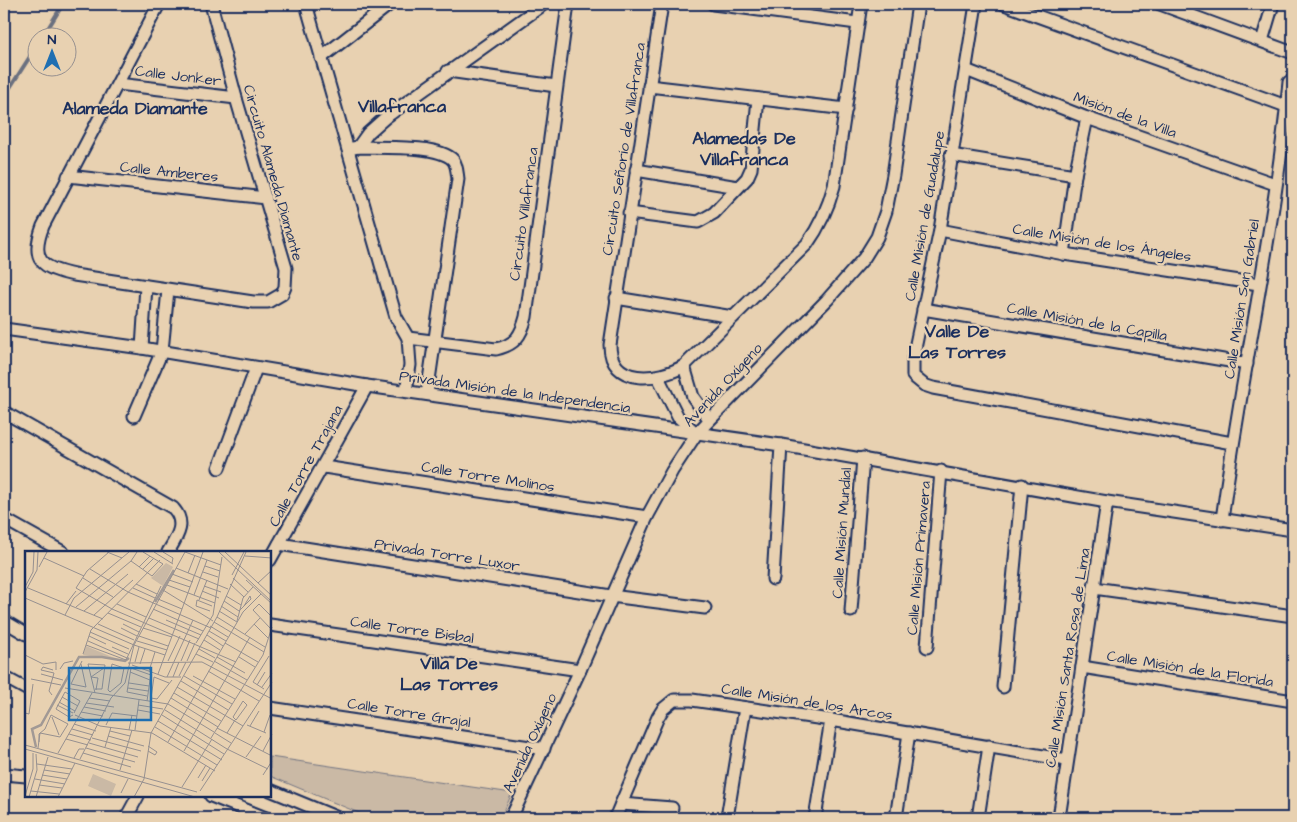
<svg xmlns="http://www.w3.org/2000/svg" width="1297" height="822" font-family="'Architects Daughter',sans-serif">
	<rect width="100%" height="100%" fill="#e8d1b1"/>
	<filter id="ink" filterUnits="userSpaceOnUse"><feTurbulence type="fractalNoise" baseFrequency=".02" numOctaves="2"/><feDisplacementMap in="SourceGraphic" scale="10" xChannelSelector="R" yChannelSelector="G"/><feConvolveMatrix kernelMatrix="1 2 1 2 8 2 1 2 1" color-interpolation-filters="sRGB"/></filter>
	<g filter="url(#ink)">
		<!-- green -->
		<polygon fill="#cab9a5" stroke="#727482" points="270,757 512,793 501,818 371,818 270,776"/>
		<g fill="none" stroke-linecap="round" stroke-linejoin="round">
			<!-- stream -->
			<g stroke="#6b6f7f" stroke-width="4">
				<polyline points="42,38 63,4"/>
				<polyline points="4,97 38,44"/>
			</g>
			<!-- minor casing -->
			<g stroke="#1b2f5e" stroke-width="15">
				<g id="minor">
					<path d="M159,4L43,226C30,260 41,268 74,275L253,302H268L282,294L285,287L286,268L236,98L211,4"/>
					<polyline points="306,4 396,317 408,338 410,365 406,391"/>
					<path d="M662,4L610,345C610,386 658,381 684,366L807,244C820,226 828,208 834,186L861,4"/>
					<polyline points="713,4 857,23"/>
					<polyline points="976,4 940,230 913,358 913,376 924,385 933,388 1232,443"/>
					<polyline points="1004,4 1286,106"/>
					<polyline points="1160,4 1293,53"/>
					<polyline points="1262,41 1273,4"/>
					<polyline points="321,58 390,4"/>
					<polyline points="966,70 1087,118 1275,184"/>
					<polyline points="448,71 556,86"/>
					<polyline points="118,84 236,98"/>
					<polyline points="649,86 846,109"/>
					<polyline points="358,147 368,133 386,117 544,4"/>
					<path d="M348,149L358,147C379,148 438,144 453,160C457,165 457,172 458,179L427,394"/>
					<polyline points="951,155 1075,175"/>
					<polyline points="636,170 738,187"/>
					<polyline points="68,176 266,198"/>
					<polyline points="629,213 698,222 714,213 747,178 751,169 758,99"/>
					<polyline points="940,230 1064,254 1259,284"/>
					<polyline points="1064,254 1075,175 1087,118"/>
					<polyline points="616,298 733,317"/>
					<polyline points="923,309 1247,364"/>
					<polyline points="4,329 142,348 367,386 781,445 1107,502 1293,530"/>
					<path d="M408,338L496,349C515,345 521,336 526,317L568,4"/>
					<polyline points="142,348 146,286"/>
					<polyline points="684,366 693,397 709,419"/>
					<polyline points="658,377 678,417 695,432"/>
					<path d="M4,412L173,508C187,523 177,537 168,552"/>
					<polyline points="134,416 162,351 168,290"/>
					<polyline points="324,467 647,517"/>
					<polyline points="219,468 256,368"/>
					<polyline points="4,519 63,552"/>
					<path d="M1222,520C1241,374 1275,229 1289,82"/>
					<polyline points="279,544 611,596 705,608"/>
					<polyline points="270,560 367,386"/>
					<polyline points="773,579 781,445"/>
					<polyline points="1094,588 1293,616"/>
					<polyline points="851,611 863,458"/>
					<polyline points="4,621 26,634"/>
					<polyline points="270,625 580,670"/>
					<polyline points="927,647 941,471"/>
					<polyline points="1082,667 1293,701"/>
					<polyline points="4,677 26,689"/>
					<polyline points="1003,687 1022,485"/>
					<polyline points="270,708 544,749"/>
					<polyline points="4,774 26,776"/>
					<polyline points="270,790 338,818"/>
					<polyline points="211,796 266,818"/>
					<polyline points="621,804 672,808"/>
					<polyline points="126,818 138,796"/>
					<polyline points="511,818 580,670 647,517 672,471 697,433 827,300 864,258 877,237 886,211 893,175 918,4"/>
					<polyline points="615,818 658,717 663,709 674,700 692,700 831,720 1067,760"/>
					<polyline points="727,818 745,708"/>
					<polyline points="815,818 831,720"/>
					<polyline points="896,818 909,733"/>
					<polyline points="978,818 989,746"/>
					<polyline points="1059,818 1107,502"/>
				</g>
			</g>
			<!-- minor -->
			<use href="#minor" stroke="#e8d1b1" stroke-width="11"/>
		</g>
	</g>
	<g text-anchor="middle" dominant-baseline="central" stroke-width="4.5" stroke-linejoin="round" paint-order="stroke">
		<!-- street labels -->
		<g font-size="15" fill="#1b2f5e" stroke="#e8d1b1">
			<text transform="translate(178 76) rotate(7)">Calle Jonker</text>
			<text transform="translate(1125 115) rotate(20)">Misión de la Villa</text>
			<text transform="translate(624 149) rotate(-81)">Circuito Señorío de Villafranca</text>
			<text transform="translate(169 172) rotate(6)">Calle Amberes</text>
			<text transform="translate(273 173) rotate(74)">Circuito Alameda Diamante</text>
			<text transform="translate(524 214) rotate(-82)">Circuito Villafranca</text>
			<text transform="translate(925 216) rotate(-80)">Calle Misión de Guadalupe</text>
			<text transform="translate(1102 243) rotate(9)">Calle Misión de los Ángeles</text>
			<text transform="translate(1242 299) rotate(-81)">Calle Misión San Gabriel</text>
			<text transform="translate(1087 322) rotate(10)">Calle Misión de la Capilla</text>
			<text transform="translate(723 385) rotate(-47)">Avenida Oxígeno</text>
			<text transform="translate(515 392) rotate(8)">Privada Misión de la Independencia</text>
			<text transform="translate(306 466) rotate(-61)">Calle Torre Trajana</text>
			<text transform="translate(488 477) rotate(9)">Calle Torre Molinos</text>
			<text transform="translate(842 533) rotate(-86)">Calle Misión Mundial</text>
			<text transform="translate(447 555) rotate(9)">Privada Torre Luxor</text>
			<text transform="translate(919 558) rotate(-85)">Calle Misión Primavera</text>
			<text transform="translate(412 630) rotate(8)">Calle Torre Bisbal</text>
			<text transform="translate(1068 658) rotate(-81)">Calle Misión Santa Rosa de Lima</text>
			<text transform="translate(1190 669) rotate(9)">Calle Misión de la Florida</text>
			<text transform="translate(807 702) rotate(9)">Calle Misión de los Arcos</text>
			<text transform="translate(409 713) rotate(9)">Calle Torre Grajal</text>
			<text transform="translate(530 743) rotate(-65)">Avenida Oxígeno</text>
		</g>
		<!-- quarter labels -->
		<g font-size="18" font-weight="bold" fill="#1b2f5e" stroke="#e8d1b1">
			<text x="402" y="106">Villafranca</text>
			<text x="135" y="108">Alameda Diamante</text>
			<text x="744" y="138">Alamedas De<tspan x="744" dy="21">Villafranca</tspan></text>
			<text x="957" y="331">Valle De<tspan x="957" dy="21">Las Torres</tspan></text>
			<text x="449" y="663">Villa De<tspan x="449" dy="21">Las Torres</tspan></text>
		</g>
	</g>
	<!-- overview -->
	<g transform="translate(25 551)">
		<rect width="246" height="246" fill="#e8d1b1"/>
		<path d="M141,12L148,16L138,35L126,27ZM61,95L87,106L100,110L58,104ZM68,223L91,233L86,245L63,235Z" fill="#cab9a5"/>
		<path fill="none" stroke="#a19995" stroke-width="2.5" d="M130,51L149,19M11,196L7,178L16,174L54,106H77L100,110L104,107"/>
		<path fill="none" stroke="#969090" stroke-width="1" d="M82,1L97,7M84,1L62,20L51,37L87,58L211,111M129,1L148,13M138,1L148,7L147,12M160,1L196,14M194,1L247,51M200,1L247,45M220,5L247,7M19,7L59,25M106,10L127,25L138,13L118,1M180,15L195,20M14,16L22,1M114,16L125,5M151,17L203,38M65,18L103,41L186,77M118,18L129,7M178,21L193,26M163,22L170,4M147,23L168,31M207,24L219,1M58,27L88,46M208,27L223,41M144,29L165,36M221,29L247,53M233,32L247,19M111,33L132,43M205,33L219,46M142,34L190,52M179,35L196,41M0,36L8,21L9,1M3,37L78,68M108,37L130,47M138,39L188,70M177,40L194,47M0,41L12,19L13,1M169,44L182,9M201,45L216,54M0,47L109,94L140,104M133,48L157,58M172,49L171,55L185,60M172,49L187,55M174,49L182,29M199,50L214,60L226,48L225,45L219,55M41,53L51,40M92,53L121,66M196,55L213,66M51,56L106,10L112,1M128,58L178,80M59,60L103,23M194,60L212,71M83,62L116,76M40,64L49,47L104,1M69,64L108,29M192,66L240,96M124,67L174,88M141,69L176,84M212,70L218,47L228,36M189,71L239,101M73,73L109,89M98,73L114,81M229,73L243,87M185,75L203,86M96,77L112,85M118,77L147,86M245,77L228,59L234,53L247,66M184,80L201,90M65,81L104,98M220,83L235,67M182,84L198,95M64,85L81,93M114,85L143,95M179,89L195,99M63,90L102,107M112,90L142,99M171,92L188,64L197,6M200,92L233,111M61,94L101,109L136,35M87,96L103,103M174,98L190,107M58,103L66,79L135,9M171,103L188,111M0,104L18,113L31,111V119M192,106L220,122M214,106L230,116M143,110L155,85M156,110L165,89M162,110L170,92M189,110L222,129M110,111L114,96M103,112L177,111L247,148M56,113L61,136L46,133L57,110M87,113L99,117L96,132L85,141L83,139ZM115,113L120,98M107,114L140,126H156M106,117L102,141L122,145M106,117L126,124M35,118L39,112L48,110M28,119L18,116L16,119L29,122M124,120L130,101M183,120L234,150M105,121L125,129M16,123L38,129M133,123L178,1M154,125L161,111M159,125L207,153M168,125L210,148M66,126L73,127L71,139M66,126L79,117M129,126L126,147L132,148L147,129M129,126L144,132M142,126L168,69M148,126L154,111M6,128L36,134M156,130L203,159M104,132L124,135M232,134L240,121M152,136L218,175M237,136L247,122M40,137L143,153L189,181M103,137L123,140M239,138L228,131L244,105M70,142L63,113L80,114L77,138H70M149,142L196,170M27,144L24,140L29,122M37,146L53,155M64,147L85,150M146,147L193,176M122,150L126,122M218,150L222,154L211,169L208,166ZM34,151L50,160M61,152L89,156M32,154L48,162M113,154L138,158M59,156L81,160M113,159L135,163M140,159L202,198L243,218M56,161L78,165M0,162L4,163L8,133M48,164L44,166L31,158L40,141L55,150L49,162M50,164L75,175L127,182L190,220M137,164L199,203M27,166L34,184M133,170L197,209M49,173L71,180M81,174L87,162L112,165M222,174L241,182M225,175L234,160M130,176L192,214M192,177L247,205M47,178L68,184M104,179L107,164M110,179L114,149M85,180L105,185M239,181L245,164M190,182L206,192M202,182L210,169M44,183L66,189M83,185L119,195M67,187L116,200M186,187L238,104L247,76M41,188L63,194M143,191L218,61L236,43M64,192L113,206M0,194L172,241M80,196L86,176M13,197L15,182L35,186L43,173L26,164L20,178L14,183V191M61,197L110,211M0,198L170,246M123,200L130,204L132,201L123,195M159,200L225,86M238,200L247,183M33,202L67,142M58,202L106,216M221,206L236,185M49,207L54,198H59M55,208L86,147L100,132L109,94L160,1M12,213L47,218M19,219L45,223M95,219L107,179M17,224L42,228M238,224L247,210M173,227L181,214M10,228L40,233M177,230L185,217M14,234L37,237M157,236L187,188M6,240L34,243M175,240L247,131M96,242L103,228M0,245L8,218V202M4,246L12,219L11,203M11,246L23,206M33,246L50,212M109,246L119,228L126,182L192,66L221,1"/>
		<path fill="#1f6fb2" fill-opacity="0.15" stroke="#1f6fb2" stroke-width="2.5" d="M44,117H126V169H44Z"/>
		<rect width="246" height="246" fill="none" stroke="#1b2f5e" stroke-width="2.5"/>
	</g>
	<!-- margin -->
	<rect width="1297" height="822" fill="none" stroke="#e8d1b1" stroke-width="20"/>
	<rect x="10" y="10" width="1277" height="802" fill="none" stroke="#1b2f5e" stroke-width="2" filter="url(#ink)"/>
	<!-- north arrow -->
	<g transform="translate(52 52)"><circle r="24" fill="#e8d1b1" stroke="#969090"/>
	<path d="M0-4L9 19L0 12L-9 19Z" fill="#1f6fb2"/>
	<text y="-8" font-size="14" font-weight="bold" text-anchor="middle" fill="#1b2f5e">N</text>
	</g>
</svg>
